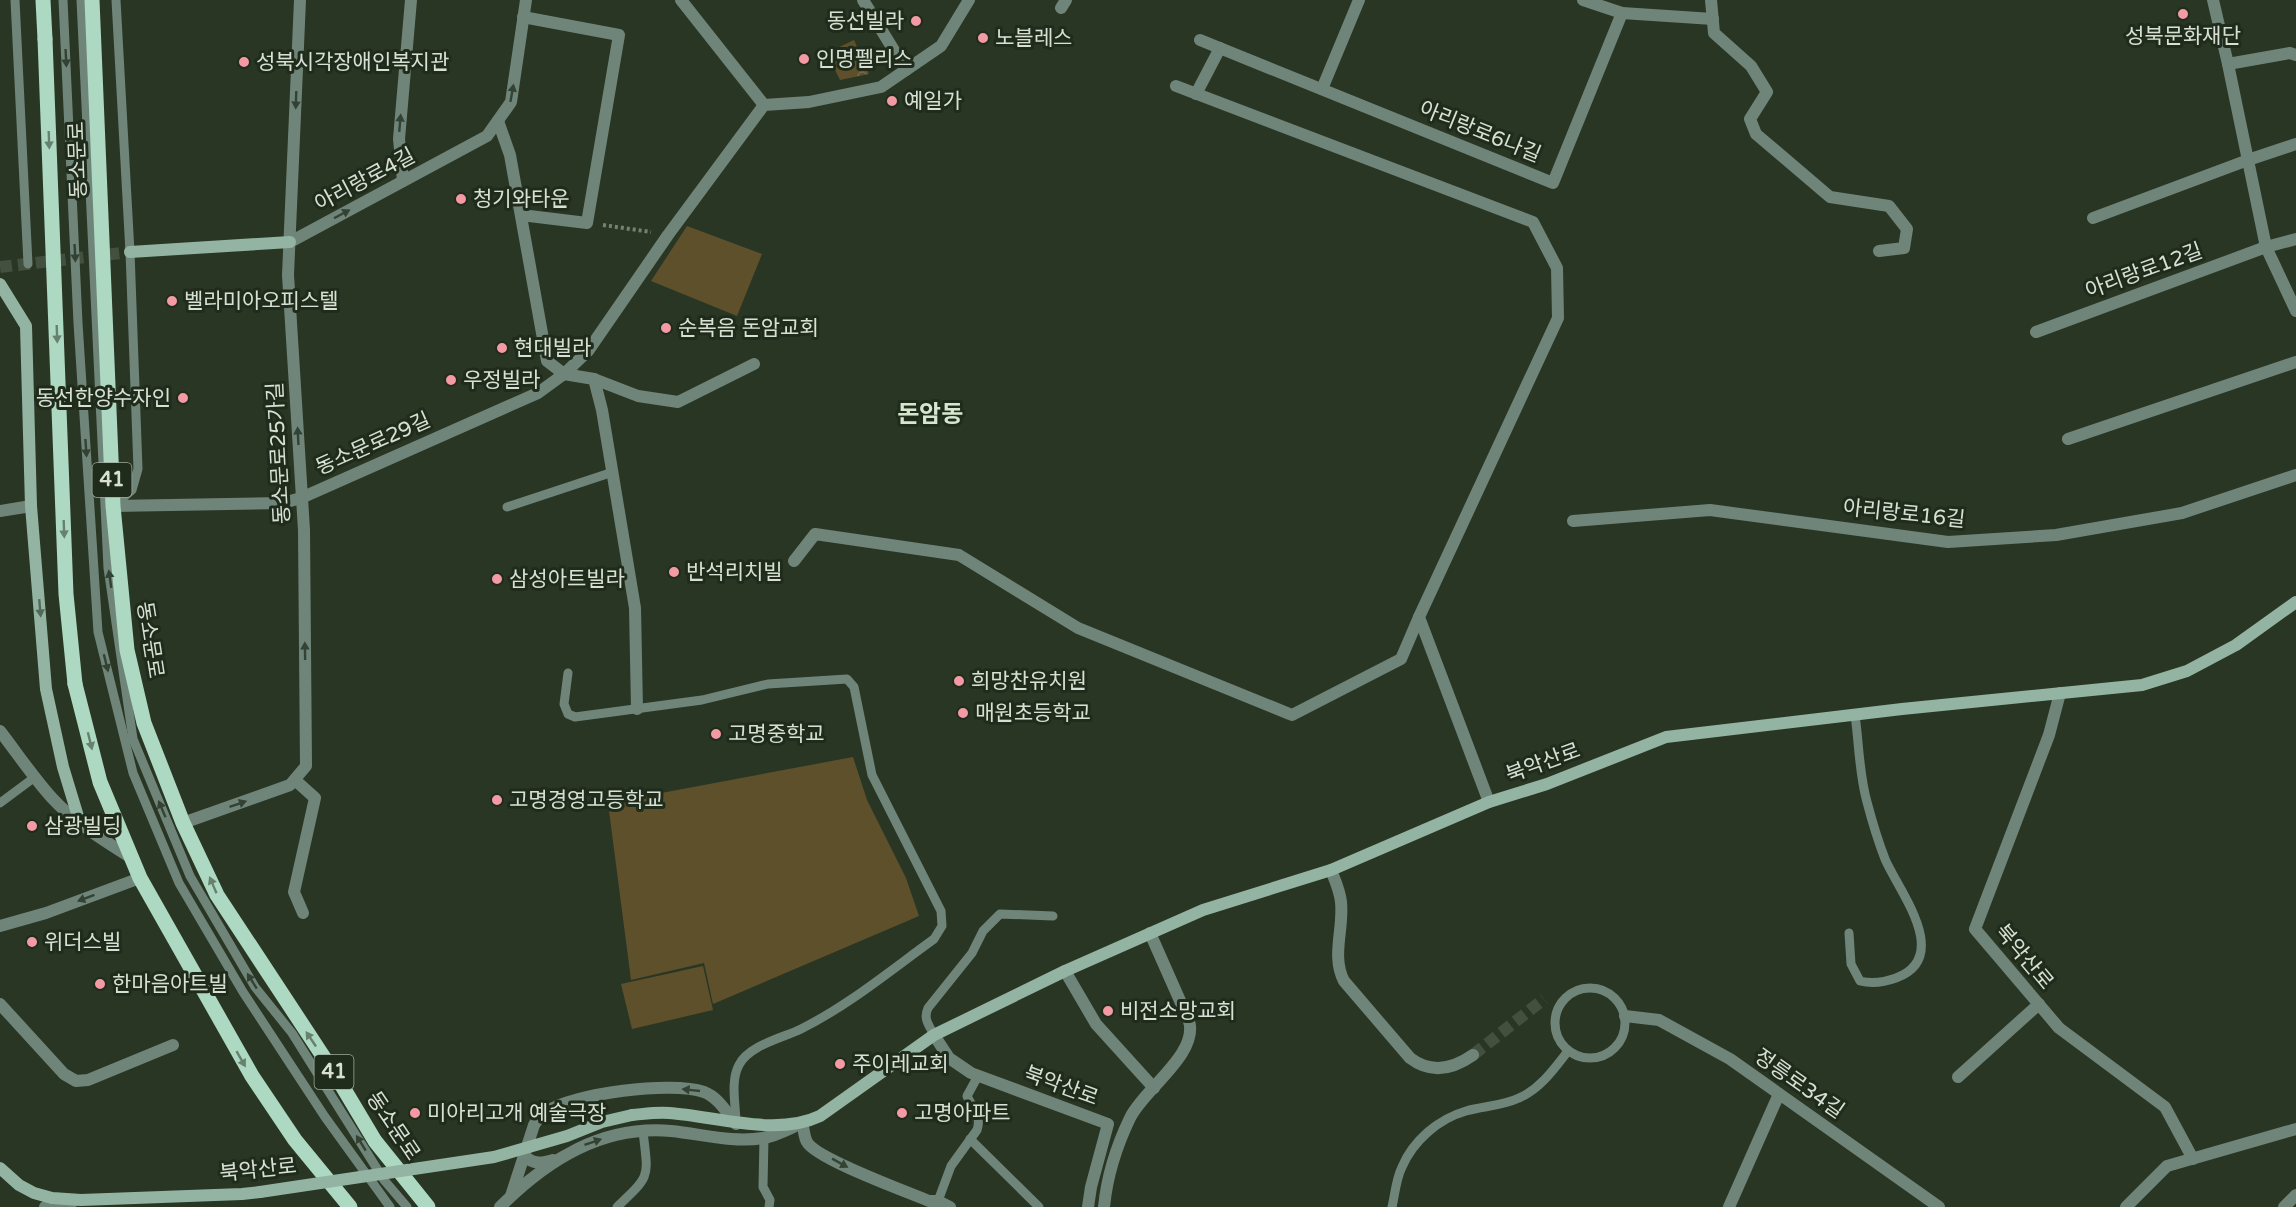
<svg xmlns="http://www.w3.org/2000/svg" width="2296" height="1207" font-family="'Varela Round','Noto Sans KR',sans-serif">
	<defs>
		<pattern id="park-crowns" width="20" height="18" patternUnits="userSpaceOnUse" patternTransform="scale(1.5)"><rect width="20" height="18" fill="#5f502c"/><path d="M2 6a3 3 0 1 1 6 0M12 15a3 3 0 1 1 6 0" fill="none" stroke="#75694a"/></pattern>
	</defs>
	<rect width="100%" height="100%" fill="#293624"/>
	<!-- park -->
	<polygon fill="url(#park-crowns)" points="854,40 869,74 840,80 827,53"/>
	<!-- garden -->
	<g fill="#5f502c">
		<polygon points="687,226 762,254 737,316 651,281"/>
		<polygon points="853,757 867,800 906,878 919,916 713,1004 704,963 631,980 608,803"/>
		<polygon points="703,966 713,1010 632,1029 621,984"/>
	</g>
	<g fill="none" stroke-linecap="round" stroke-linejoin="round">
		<!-- street-tunnel -->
		<polyline stroke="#43503f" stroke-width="12" stroke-dasharray="12 6" stroke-linecap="butt" points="1473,1055 1544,999"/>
		<!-- secondary-tunnel -->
		<polyline stroke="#43503f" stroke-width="12" stroke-dasharray="12 6" stroke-linecap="butt" points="0,267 130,252"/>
		<!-- path -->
		<polyline stroke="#768172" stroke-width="4" stroke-dasharray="3 3" stroke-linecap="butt" points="603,225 651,232"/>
		<!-- lane -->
		<g stroke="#70857a" stroke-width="9">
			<polyline points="15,0 28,264"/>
			<polyline points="63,0 78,323 98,632 133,773 179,883 243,992 325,1117 390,1207"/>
			<polyline points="81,0 108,568 133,739 190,876 255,987 292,1033 384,1180 407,1207"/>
			<polyline points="113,506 132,490 138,469 130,252 116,0"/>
			<polyline points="507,507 613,472"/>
			<path d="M568,673L564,704L568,714L575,717L702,700L768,684L847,679L854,687L872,775L941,911L942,926L934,939C891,970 849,1005 801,1029C783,1038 749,1045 739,1065C730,1081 736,1106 736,1124"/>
			<polyline points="0,803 35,777"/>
			<path d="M1849,933L1851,964L1860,981C1872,984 1885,982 1896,978C1953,957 1898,890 1885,859C1878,841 1872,821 1867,802C1859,774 1859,743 1855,715"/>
			<circle cx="1590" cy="1023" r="35"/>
			<path d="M934,1035C929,1025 923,1019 928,1008L972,953L983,931L1000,914L1053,916"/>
			<polyline points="764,1138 763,1187 770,1200 769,1207"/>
			<polyline points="970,1139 1039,1207"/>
			<path d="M938,1201L951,1166L977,1130C982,1115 973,1109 967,1096L978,1076"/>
			<path d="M617,1207C652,1174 648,1178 643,1131"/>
			<path d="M1392,1207C1395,1194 1396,1179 1402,1167C1413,1141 1438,1119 1466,1111C1484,1106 1502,1106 1519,1098C1540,1089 1554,1069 1568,1051"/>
		</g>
		<!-- street -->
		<g stroke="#70857a" stroke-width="12">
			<polyline points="681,0 764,105"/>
			<polyline points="863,0 906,70"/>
			<polyline points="1583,0 1622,13 1713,19"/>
			<polyline points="1711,0 1714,33 1751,66 1767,92 1750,119 1756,134 1830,197 1889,206 1907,229 1904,248 1879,251"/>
			<polyline points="2213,0 2228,64 2266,247 2296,311"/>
			<polyline points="1061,8 1066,0"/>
			<polyline points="1200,40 1553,183 1622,13"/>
			<polyline points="2228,64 2290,53 2296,55"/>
			<polyline points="1176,86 1533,222 1557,268 1558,318 1419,617 1489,802"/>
			<polyline points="1322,89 1359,0"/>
			<polyline points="1196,94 1220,48"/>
			<polyline points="498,121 510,155 547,361 564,374 594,379 602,410 635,608 637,709"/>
			<polyline points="403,181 399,139 411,0"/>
			<polyline points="521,215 587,223 619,35 523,17"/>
			<polyline points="2093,218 2248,160 2296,144"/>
			<polyline points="290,242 487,136 511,102 526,0"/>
			<polyline points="2036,332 2266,247 2296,239"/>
			<polyline points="594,379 638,396 678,402 754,364"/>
			<polyline points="2068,439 2296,362"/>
			<polyline points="113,506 283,503 301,498 538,393 564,374 588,351 668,235 764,105 809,102 881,87 941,46 969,0"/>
			<polyline points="0,511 31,506"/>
			<polyline points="1573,521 1710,510 1948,542 2056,535 2182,513 2296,475"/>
			<polyline points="794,561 815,534 959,555 1078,628 1292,715 1401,659 1419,617"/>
			<polyline points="2060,693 2049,735 1975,929 2059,1028 2165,1107 2193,1159"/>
			<path d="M0,731C17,753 33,777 52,798C74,822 103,840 130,857"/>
			<polyline points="295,780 315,798 294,892 303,913"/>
			<polyline points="183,823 290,785 306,766 304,530 288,275 300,0"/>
			<path d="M1331,870C1335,880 1340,891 1341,902C1344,929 1331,956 1344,981L1410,1058C1431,1074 1453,1069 1473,1055"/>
			<polyline points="0,926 46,913 140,878"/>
			<polyline points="1065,971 1096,1024 1154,1088"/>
			<polyline points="0,1004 64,1074 76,1081 88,1080 173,1045"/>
			<polyline points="1625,1016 1659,1020 1730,1059 1939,1207"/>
			<polyline points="934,1035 949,1058 971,1073 1108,1124 1091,1187 1088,1207"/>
			<polyline points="1958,1077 2039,1004"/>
			<path d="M525,1152V1156C533,1165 543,1163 553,1160"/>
			<path d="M511,1196L534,1125C537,1120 540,1116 546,1112C574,1093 671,1081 704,1092C718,1097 727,1113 736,1124"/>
			<polyline points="45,1207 74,1201"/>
			<path d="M500,1207C547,1160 602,1125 671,1131C702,1134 733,1143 763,1138C777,1136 790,1128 802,1123C804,1129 804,1137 807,1142C816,1159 908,1192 929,1201H938L950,1207"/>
			<path d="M1104,1207C1107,1176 1117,1145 1130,1118C1143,1090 1199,1054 1189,1021L1150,933"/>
			<polyline points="1729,1207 1779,1094"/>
			<polyline points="2126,1207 2167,1166 2296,1129"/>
			<polyline points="2284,1207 2296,1195"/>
		</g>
		<!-- secondary -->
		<g stroke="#93b4a2" stroke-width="12">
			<polyline points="130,252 290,242"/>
			<polyline points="0,284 26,326 31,506 46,689 63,767 80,823"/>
			<path d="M632,1115C644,1114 656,1112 669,1113C715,1116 776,1137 820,1116L934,1035L1065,971L1203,910L1331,870L1489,802L1547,784L1666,737L1902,709L2142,685L2187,671L2236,645L2296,602"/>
			<polyline points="0,1168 19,1185 34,1193 52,1198 81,1200 242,1194 260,1192"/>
		</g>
		<!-- primary -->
		<g stroke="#add8c2" stroke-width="15">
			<polyline points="43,0 45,39"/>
			<polyline points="92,0 113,506 127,650 144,723 183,823 217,895 338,1079 375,1141 428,1207"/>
			<polyline points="75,684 100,782 140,878 252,1076 295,1140 350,1207"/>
		</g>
		<!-- secondary-bridge -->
		<polyline stroke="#93b4a2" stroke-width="12" points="260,1192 494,1157 567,1136 602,1122 632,1115"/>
		<!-- primary-bridge -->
		<polyline stroke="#add8c2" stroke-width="15" points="45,39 66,594 75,684"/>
	</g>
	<!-- one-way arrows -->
	<defs><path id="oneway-solid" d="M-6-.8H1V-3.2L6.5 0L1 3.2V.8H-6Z" transform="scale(1.5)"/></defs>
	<g fill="#334233">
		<use href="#oneway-solid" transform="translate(66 58) rotate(87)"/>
		<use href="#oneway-solid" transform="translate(512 93) rotate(-80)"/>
		<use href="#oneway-solid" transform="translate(296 100) rotate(92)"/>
		<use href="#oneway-solid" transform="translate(400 123) rotate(-85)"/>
		<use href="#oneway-solid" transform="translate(342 214) rotate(-28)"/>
		<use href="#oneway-solid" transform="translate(75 253) rotate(87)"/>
		<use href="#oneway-solid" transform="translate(298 436) rotate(-93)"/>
		<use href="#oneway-solid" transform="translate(86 448) rotate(86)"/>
		<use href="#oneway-solid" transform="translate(110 579) rotate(-98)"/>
		<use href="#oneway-solid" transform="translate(305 651) rotate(-91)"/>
		<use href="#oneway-solid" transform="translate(106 663) rotate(76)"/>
		<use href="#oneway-solid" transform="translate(238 804) rotate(-19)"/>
		<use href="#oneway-solid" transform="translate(162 809) rotate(-113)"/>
		<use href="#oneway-solid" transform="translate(86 898) rotate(159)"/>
		<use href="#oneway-solid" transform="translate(252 981) rotate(-122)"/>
		<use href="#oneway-solid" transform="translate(691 1090) rotate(-174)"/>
		<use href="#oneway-solid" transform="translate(593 1142) rotate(-19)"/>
		<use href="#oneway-solid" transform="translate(361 1143) rotate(-122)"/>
		<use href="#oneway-solid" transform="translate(840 1163) rotate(29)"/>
	</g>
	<g fill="#66826e">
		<use href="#oneway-solid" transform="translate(49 140) rotate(88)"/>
		<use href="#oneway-solid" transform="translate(57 334) rotate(88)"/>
		<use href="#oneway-solid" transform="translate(64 529) rotate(88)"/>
		<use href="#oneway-solid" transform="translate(90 741) rotate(76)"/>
		<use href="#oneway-solid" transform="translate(213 885) rotate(-113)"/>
		<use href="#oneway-solid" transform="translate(311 1039) rotate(-124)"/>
		<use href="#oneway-solid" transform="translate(241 1059) rotate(60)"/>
	</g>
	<use fill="#536958" href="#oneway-solid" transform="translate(40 608) rotate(85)"/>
	<!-- markers -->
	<g fill="#f49aa4" stroke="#1f2c1b" stroke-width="2">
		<circle cx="2183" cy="14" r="6"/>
		<circle cx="916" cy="21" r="6"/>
		<circle cx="983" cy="38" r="6"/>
		<circle cx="804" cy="59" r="6"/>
		<circle cx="244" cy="62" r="6"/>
		<circle cx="892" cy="101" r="6"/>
		<circle cx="461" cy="199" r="6"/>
		<circle cx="172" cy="301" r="6"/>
		<circle cx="666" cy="328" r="6"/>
		<circle cx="502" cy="348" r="6"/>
		<circle cx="451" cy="380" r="6"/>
		<circle cx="183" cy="398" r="6"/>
		<circle cx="674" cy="572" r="6"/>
		<circle cx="497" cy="579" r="6"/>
		<circle cx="959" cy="681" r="6"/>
		<circle cx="963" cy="713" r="6"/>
		<circle cx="716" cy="734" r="6"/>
		<circle cx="497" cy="800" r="6"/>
		<circle cx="32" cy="826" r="6"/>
		<circle cx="32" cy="942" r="6"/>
		<circle cx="100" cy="984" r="6"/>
		<circle cx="1108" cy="1011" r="6"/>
		<circle cx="840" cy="1064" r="6"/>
		<circle cx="415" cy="1113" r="6"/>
		<circle cx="902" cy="1113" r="6"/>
	</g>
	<g text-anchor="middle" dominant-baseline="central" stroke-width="6" stroke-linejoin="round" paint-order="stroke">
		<!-- shield labels -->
		<g fill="#1f2c1b" stroke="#a0aa9d" stroke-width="1.5">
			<rect x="92.5" y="463" width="39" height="34" rx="4.5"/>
			<rect x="314.5" y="1055" width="39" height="34" rx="4.5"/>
		</g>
		<g font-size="20" font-weight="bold" fill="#d8e0d5">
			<text x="112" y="480">41</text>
			<text x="334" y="1072">41</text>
		</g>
		<!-- poi labels -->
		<g font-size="21" fill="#d8e0d5" stroke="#1f2c1b" text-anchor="start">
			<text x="904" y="21" text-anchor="end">동선빌라</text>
			<text x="2183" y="36" text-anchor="middle">성북문화재단</text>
			<text x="995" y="38">노블레스</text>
			<text x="816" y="59">인명펠리스</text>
			<text x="256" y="62">성북시각장애인복지관</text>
			<text x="904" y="101">예일가</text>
			<text x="473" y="199">청기와타운</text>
			<text x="184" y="301">벨라미아오피스텔</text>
			<text x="678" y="328">순복음 돈암교회</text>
			<text x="514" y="348">현대빌라</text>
			<text x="463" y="380">우정빌라</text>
			<text x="171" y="398" text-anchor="end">동선한양수자인</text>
			<text x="686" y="572">반석리치빌</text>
			<text x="509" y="579">삼성아트빌라</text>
			<text x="971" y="681">희망찬유치원</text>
			<text x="975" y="713">매원초등학교</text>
			<text x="728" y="734">고명중학교</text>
			<text x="509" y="800">고명경영고등학교</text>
			<text x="44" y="826">삼광빌딩</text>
			<text x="44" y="942">위더스빌</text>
			<text x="112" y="984">한마음아트빌</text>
			<text x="1120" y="1011">비전소망교회</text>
			<text x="852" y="1064">주이레교회</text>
			<text x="427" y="1113">미아리고개 예술극장</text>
			<text x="914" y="1113">고명아파트</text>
		</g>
		<!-- street labels -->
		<g font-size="21" fill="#d8e0d5" stroke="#1f2c1b">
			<text transform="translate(1480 132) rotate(22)">아리랑로6나길</text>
			<text transform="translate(78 160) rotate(-92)">동소문로</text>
			<text transform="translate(365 180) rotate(-28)">아리랑로4길</text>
			<text transform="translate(2144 271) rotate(-20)">아리랑로12길</text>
			<text transform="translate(373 444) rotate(-24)">동소문로29길</text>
			<text transform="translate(279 453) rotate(-93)">동소문로25가길</text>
			<text transform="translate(1904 514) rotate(6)">아리랑로16길</text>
			<text transform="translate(150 640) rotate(81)">동소문로</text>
			<text transform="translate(1543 763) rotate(-20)">북악산로</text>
			<text transform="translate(2024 957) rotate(50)">북악산로</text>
			<text transform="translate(1799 1084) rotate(35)">정릉로34길</text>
			<text transform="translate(1061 1086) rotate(20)">북악산로</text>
			<text transform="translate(393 1126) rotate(56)">동소문로</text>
			<text transform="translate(258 1170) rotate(-6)">북악산로</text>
		</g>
		<!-- quarter labels -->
		<g font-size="24" font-weight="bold" fill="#d5e6cf" stroke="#1f2c1b">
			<text x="930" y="414">돈암동</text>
		</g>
	</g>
</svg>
